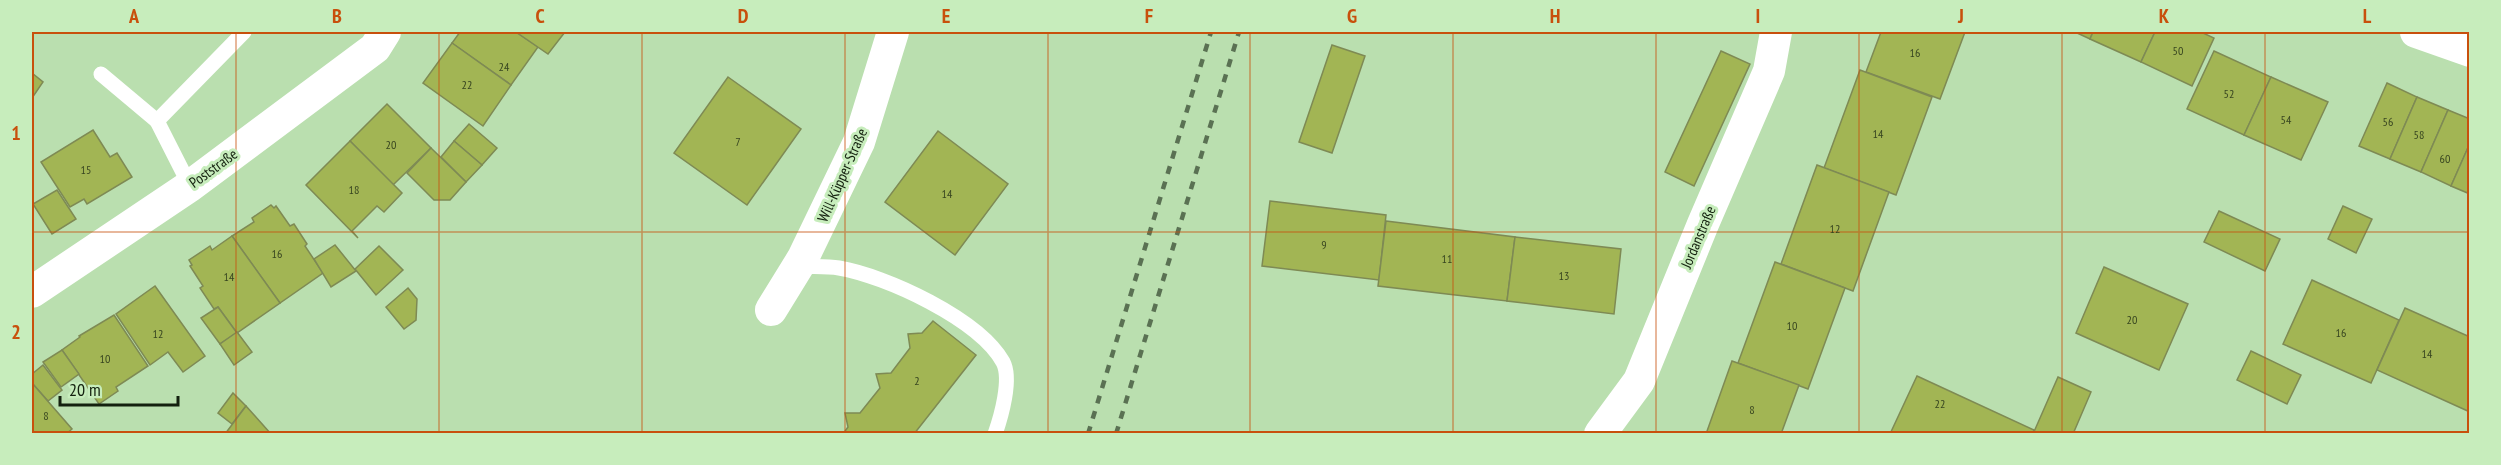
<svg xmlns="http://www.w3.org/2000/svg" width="2501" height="465" font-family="'PT Sans Narrow',sans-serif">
	<rect width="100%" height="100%" fill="#badfaf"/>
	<!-- building -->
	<g fill="#a2b554" stroke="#7e8a54" stroke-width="1.5">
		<polygon points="460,32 516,32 538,47 511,85 452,43"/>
		<polygon points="516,32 565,32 548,54"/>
		<polygon points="1881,32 1965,32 1940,99 1866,72"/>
		<polygon points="2075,32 2093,32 2090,39"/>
		<polygon points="2093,32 2155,32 2141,62 2090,39"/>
		<polygon points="2155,32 2201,32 2214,38 2192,86 2141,62"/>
		<polygon points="452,43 511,85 483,126 423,83"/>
		<polygon points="1332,45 1365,56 1332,153 1299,142"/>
		<polygon points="1721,51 1750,64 1694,186 1665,172"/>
		<polygon points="2214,51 2271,77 2244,135 2187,109"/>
		<polygon points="1860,70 1932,97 1896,195 1824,168"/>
		<polygon points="32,73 43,82 32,98"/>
		<polygon points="728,77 801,129 747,205 674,153"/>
		<polygon points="2271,77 2328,102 2301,160 2244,135"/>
		<polygon points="2387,83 2417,97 2390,159 2359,146"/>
		<polygon points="2417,97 2448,110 2421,172 2390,159"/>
		<polygon points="387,104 431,148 393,185 350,141"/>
		<polygon points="2448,110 2470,119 2470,143 2451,186 2421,172"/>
		<polygon points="469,124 497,148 482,165 454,141"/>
		<polygon points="93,130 110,157 117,153 132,177 87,204 84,199 70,207 41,162"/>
		<polygon points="938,131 1008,184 955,255 885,202"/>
		<polygon points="350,141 402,193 384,212 377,206 352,231 358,238 306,185"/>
		<polygon points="454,141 482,165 466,182 441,157"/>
		<polygon points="2470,143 2470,194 2451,186"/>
		<polygon points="431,148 466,182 450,200 434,200 407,173"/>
		<polygon points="1817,165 1889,192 1853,291 1781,264"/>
		<polygon points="57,190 76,219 52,234 33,204"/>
		<polygon points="1270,201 1386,215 1379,280 1262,266"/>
		<polygon points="271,205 274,208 276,206 290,226 294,224 307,244 305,246 323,273 280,303 232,236 254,222 252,218"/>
		<polygon points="2343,206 2372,219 2356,253 2328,239"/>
		<polygon points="2219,211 2280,239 2265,271 2204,242"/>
		<polygon points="1386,221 1515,237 1507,301 1378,286"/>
		<polygon points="232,236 280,303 237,333 218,307 214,309 200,288 203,286 190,266 192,265 189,260 210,246 212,250"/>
		<polygon points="1515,237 1621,249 1614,314 1507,301"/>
		<polygon points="335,245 356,271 331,287 314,259"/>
		<polygon points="379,246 403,270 376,295 355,269"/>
		<polygon points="1775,262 1845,288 1808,389 1738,363"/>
		<polygon points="2104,267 2188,304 2159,370 2076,333"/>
		<polygon points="2312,280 2399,320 2371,383 2283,344"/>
		<polygon points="155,286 205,356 183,372 168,352 150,365 116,314"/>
		<polygon points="408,288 417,299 416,320 404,329 386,307"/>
		<polygon points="218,307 237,333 220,344 201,318"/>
		<polygon points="2405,308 2470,337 2470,412 2377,370"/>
		<polygon points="114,315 148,366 116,387 118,391 99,404 62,350 80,337 79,336"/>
		<polygon points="933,321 976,355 914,434 843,434 848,427 845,413 860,413 880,388 876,374 891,373 910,348 908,334 922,333"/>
		<polygon points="237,332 252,352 234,365 220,344"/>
		<polygon points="62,350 79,374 61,387 43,362"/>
		<polygon points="2251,351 2301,375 2287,404 2237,380"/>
		<polygon points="1732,361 1799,385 1781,434 1706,434"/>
		<polygon points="43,365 62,390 48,401 32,383 32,374"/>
		<polygon points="1917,376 2034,430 2033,434 1890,434"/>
		<polygon points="2058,377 2091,392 2073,434 2033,434"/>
		<polygon points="32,383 72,429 66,434 32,434"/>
		<polygon points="233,393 246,406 232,424 218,413"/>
		<polygon points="246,406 271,434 225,434"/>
	</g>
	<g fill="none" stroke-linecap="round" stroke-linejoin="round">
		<!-- lane -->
		<g stroke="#fff" stroke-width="15">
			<polyline points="101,74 157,121"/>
			<polyline points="190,186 157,121 244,32"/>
			<path d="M798,266C811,267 826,266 839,268C886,276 979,319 1003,362C1012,379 1001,417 995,434"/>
		</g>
		<!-- street -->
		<g stroke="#fff" stroke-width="32">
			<polyline points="2416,32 2470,51"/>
			<polyline points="32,292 190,186 375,48 385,32"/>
			<polyline points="771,310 803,258 859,142 893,32"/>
			<polyline points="1600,434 1639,381 1703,224 1769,71 1776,32"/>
		</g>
		<!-- rail -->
		<g stroke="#5a7153" stroke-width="4.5" stroke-dasharray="8 8" stroke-linecap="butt">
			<polyline points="1088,434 1211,32"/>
			<polyline points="1116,434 1239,32"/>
		</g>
	</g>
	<!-- grid -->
	<path fill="none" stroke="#c8500c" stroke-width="1.5" stroke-opacity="0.55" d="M236,32V434M439,32V434M642,32V434M845,32V434M1048,32V434M1250,32V434M1453,32V434M1656,32V434M1859,32V434M2062,32V434M2265,32V434M32,232H2470"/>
	<g text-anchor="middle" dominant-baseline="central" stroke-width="6" stroke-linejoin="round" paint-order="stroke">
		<!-- number labels -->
		<g font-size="12" fill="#374520">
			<text x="2178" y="50">50</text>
			<text x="1915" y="52">16</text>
			<text x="504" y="66">24</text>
			<text x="467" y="84">22</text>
			<text x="2229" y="93">52</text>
			<text x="2286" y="119">54</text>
			<text x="2388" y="121">56</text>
			<text x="1878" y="133">14</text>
			<text x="2419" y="134">58</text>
			<text x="738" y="141">7</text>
			<text x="391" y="144">20</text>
			<text x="2445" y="158">60</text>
			<text x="86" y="169">15</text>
			<text x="354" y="189">18</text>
			<text x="947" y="193">14</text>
			<text x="1835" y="228">12</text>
			<text x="1324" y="244">9</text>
			<text x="277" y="253">16</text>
			<text x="1447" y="258">11</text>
			<text x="1564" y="275">13</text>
			<text x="229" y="276">14</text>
			<text x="2132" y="319">20</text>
			<text x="1792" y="325">10</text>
			<text x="2341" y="332">16</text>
			<text x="158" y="333">12</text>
			<text x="2427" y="353">14</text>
			<text x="105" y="358">10</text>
			<text x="917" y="380">2</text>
			<text x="1940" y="403">22</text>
			<text x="1752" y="409">8</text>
			<text x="46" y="415">8</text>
		</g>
		<!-- street labels -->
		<g font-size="15" fill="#13200e" stroke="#c7edbc">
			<text transform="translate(213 168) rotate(-36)">Poststraße</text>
			<text transform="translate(842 175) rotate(-66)">Will-Küpper-Straße</text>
			<text transform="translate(1698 237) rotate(-67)">Jordanstraße</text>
		</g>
	</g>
	<!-- border -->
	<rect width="2501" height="465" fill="none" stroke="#c7edbc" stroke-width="66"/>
	<!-- scale -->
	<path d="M60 396v9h118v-9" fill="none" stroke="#13200e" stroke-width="3"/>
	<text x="69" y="396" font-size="18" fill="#13200e" stroke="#c7edbc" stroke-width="4.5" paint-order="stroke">20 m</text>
	<rect x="33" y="33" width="2435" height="399" fill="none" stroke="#c8500c" stroke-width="2"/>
	<g font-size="20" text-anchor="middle" font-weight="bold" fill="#c8500c">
		<text x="134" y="23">A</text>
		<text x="337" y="23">B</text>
		<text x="540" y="23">C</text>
		<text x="743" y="23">D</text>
		<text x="946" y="23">E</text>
		<text x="1149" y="23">F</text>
		<text x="1352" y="23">G</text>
		<text x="1555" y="23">H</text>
		<text x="1758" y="23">I</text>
		<text x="1961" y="23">J</text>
		<text x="2164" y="23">K</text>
		<text x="2367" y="23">L</text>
		<text x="16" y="140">1</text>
		<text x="16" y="339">2</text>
	</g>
</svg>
